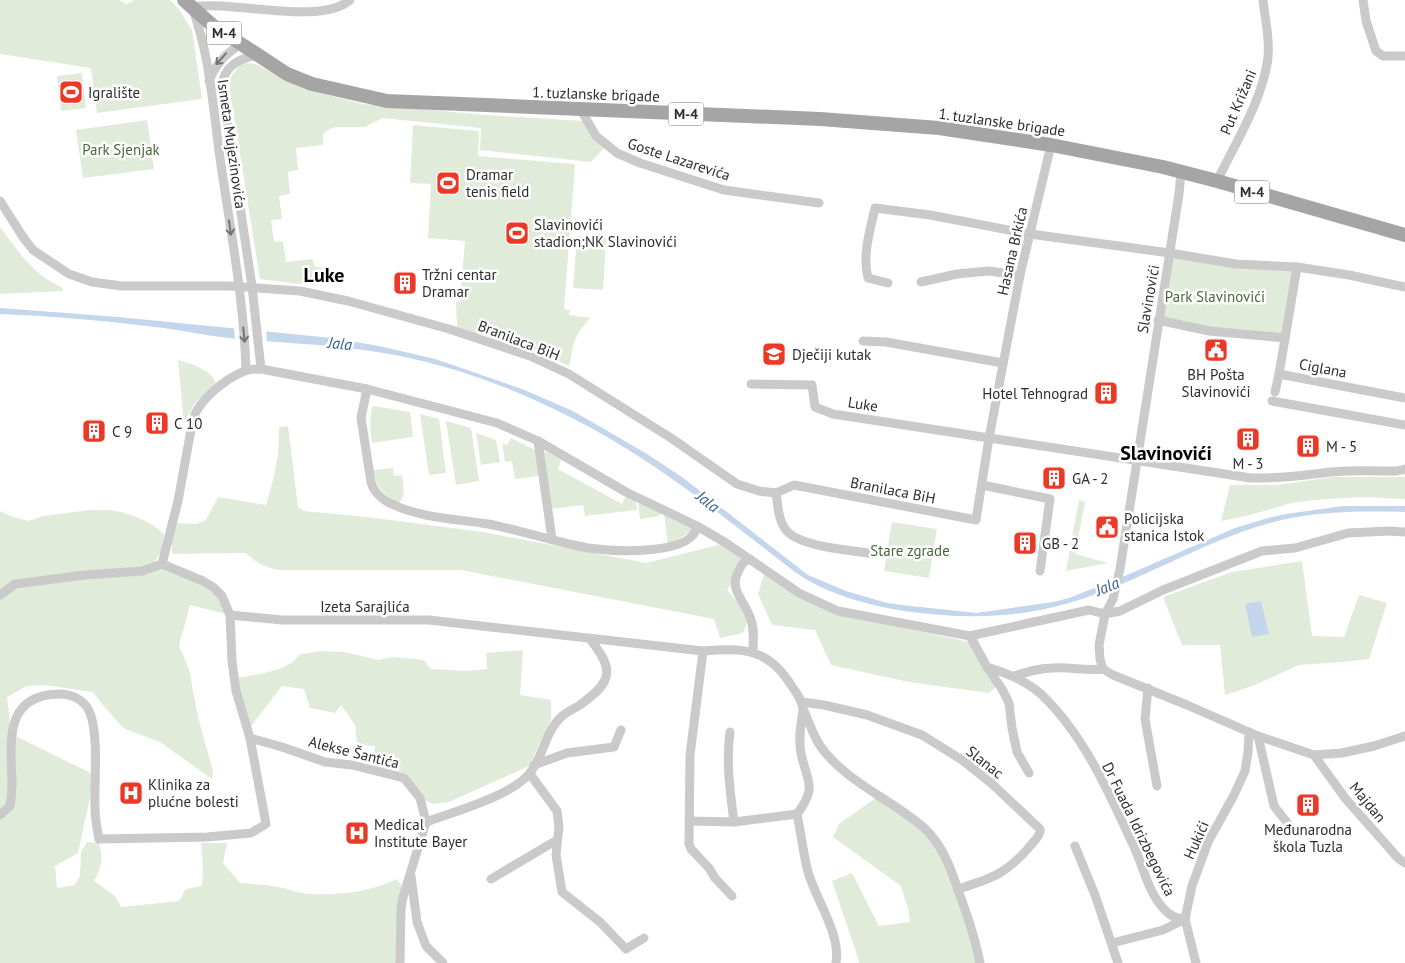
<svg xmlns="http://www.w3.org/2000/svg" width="1405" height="963" font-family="'PT Sans',sans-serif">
	<rect width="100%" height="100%" fill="#fff"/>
	<!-- green -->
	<g fill="#e0ebd9">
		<polygon points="0,0 119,0 127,4 134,0 170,0 178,8 192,30 202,99 97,113 91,68 0,54"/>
		<polygon points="247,63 256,64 282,78 316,92 363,104 486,115 583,121 606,146 591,162 480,150 481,128 382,118 365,127 336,127 330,129 323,134 323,145 296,148 298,170 288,172 290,194 279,196 282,219 271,220 274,242 283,241 286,262 312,259 315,267 325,268 333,271 336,274 335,278 332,280 298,284 260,279 230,91 230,78 240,65"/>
		<polygon points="82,73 86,108 61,111 57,76"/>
		<polygon points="147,120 154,169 83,178 76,130"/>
		<polygon points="413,125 479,131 478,156 575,164 564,309 570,310 569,315 590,318 579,332 574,342 569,366 528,347 478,331 478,336 460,330 457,327 456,302 460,302 465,241 428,238 431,184 410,183"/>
		<path d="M0,227C19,252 33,275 63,288L62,291L0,294Z"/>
		<polygon points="577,236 606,238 603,290 573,288"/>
		<polygon points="1170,253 1297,267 1285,338 1158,320"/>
		<path d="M178,360C191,364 211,369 216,383L195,403L184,423Z"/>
		<polygon points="374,406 410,412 413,437 372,443 370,424 372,407"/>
		<polygon points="420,414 439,419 446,473 429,475"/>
		<polygon points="446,421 471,428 479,481 456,485"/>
		<path d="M288,426L298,507L304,511L367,517L483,532L646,563L726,543L750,559L727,590L750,616L743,633L720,638L714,619L461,570H278C265,567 256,563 246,553L172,554L171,523L197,524L206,520L218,497L266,505L273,480L278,455L279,427Z"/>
		<polygon points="476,433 496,440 500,462 481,465"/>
		<polygon points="511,438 535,450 539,476 515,479 512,461 505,462 502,443 507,445"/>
		<polygon points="544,452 547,452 561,460 558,469 622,504 626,495 636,500 637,510 585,516 583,505 551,509"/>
		<path d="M393,468L394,476L402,475C403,485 407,497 398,503C382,493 377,489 373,470Z"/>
		<polygon points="1333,477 1405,477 1405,499 1360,497 1314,500 1292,503 1246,516 1221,521 1230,485 1277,485"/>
		<polygon points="1079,500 1085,502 1075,554 1108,563 1066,571"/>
		<polygon points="638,502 660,512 660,516 640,519"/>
		<path d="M90,510C98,510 107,509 115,511C130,513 155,523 164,535L162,550L154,563L162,564L213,587L230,615L190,605L179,646L189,669L198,717L213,771L212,779L160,742L123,728L92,692L44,685L27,686L7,697L11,734L95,775L78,853L55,866L57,888L75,885L80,876L81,852L87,842L99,843C103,858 102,868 94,881L115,896L121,907L179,901L186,889L202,886L203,869L201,843H227L223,863L240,883C253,884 266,885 279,887C287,888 294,892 302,893C332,897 370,892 397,879L402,886L400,963H0V511L10,516L28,521L44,516Z"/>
		<polygon points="664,513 696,528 668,546"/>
		<polygon points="892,522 937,529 929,578 884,571"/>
		<polygon points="1302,561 1312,636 1344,637 1359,595 1387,603 1369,659 1342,662 1299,665 1255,685 1225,695 1220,645 1182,645 1163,597 1232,572"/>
		<polygon points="765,571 844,615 974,643 997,686 989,693 909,682 831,665 815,630 772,625 758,594"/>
		<path d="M523,650L520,695L551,700V720L529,766L449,802L433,804L420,798L404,778L374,770L375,746L357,745L355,725L341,705L335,713L310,708L304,689L282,686L248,730L234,678C249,676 292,671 298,655L320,651L345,652L378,660L392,657L424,660L431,669L465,671L487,669L486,653Z"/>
		<polygon points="880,795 940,848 980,963 859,963 859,961 832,881 852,873 879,926 910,922 908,909 901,886 833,837 839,824"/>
	</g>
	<!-- water -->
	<g fill="#c4d6ec">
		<path d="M0,308L118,317L332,338L379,346L435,359L522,389L573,411L599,426L647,454L682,477L808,575L846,591L887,603L911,606L977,613L1053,602L1069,598L1127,575L1235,528L1268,518L1286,514L1343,506H1405V512C1360,511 1313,511 1270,523C1200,542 1139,583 1069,603C1014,619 961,619 904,611C867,605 826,594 795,572C723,517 654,459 572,418C512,387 444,362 377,352C334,345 291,343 248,340C220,338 191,332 163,328C109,321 54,316 0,314Z"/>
		<polygon points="1261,601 1269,634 1252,637 1245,604"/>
	</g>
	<!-- pier -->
	<polygon fill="#fff" points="234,326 266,329 267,343 235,341"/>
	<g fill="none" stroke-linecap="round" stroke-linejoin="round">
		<!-- street -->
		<g stroke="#cacaca" stroke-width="9">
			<polyline points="1363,0 1366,21 1376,51 1383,56 1405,56"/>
			<path d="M257,55C239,59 223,66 222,87L252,286L261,369"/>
			<path d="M209,81C216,64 225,54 241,44"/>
			<polyline points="581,110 596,136 617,153 640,163 724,190 819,203"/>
			<polyline points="1181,172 1179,194 1120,569 1113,599 1105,614 1099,645 1100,659 1103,669 1113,675 1187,705 1258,736 1314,755 1342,753 1374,746 1405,736"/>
			<path d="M1217,181C1235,144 1264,97 1268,57C1270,38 1265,19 1263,0"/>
			<polyline points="0,201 23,237 33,250 69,274 92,282 122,286 230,286 300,291 348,301 449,329 530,356 569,374 671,438 737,484 759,491 776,493 794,485 976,520 989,438 1020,275 1051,145"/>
			<polyline points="1297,267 1279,374 1405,398"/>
			<polyline points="921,282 957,274 988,271 1020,275"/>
			<path d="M888,283L868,278C862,256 870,230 875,208L930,215L1030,234L1170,253L1236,264L1297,267L1349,275L1405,287"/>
			<polyline points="1158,320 1209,331 1285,338"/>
			<polyline points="863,341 886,342 1003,363"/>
			<path d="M246,370C244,299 230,228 220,158C213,108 210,55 192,7C234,0 320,26 350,0"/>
			<path d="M751,384L812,385L815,407L833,414L1251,478C1278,479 1304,475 1331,472C1353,470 1376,471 1397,471L1405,469"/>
			<path d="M367,389L361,418L371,482C374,493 384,501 394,505C422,518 457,519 488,524C521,530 554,542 588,548C610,551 693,557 697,526"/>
			<polyline points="1275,392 1279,374"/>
			<polyline points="1272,401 1405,425"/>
			<polyline points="538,441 552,539"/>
			<polyline points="982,485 1050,499 1040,571"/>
			<path d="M776,493C778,505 778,520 786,530C799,547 852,550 874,554"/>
			<path d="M750,559C744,561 742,564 739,570C728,589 744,600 750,617C755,628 753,640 753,652"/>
			<polyline points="0,595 15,584 85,575 142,571 162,564"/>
			<path d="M230,615L282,620H429L703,651C743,648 768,648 791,685C796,692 802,700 803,709C809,721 813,736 821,747C845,781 892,800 923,827C942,844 950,866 958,890C967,914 975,937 980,963"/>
			<polyline points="970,636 987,667 1002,689 1009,703 1012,728 1017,752 1029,773"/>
			<polyline points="703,651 690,755 689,844 691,849 709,868 715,878 732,896"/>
			<path d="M987,667C1006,673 1025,680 1041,694C1085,736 1110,795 1135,849C1144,869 1148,891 1163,908C1170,916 1175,918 1185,919"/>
			<path d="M1014,676C1027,672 1039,668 1053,668C1070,667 1086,671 1103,669"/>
			<polyline points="1148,688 1145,719 1157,786"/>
			<path d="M802,702L824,705L867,715L922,735L962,760L991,783L1040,829C1041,835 1035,840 1031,845C1008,873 991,879 958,889"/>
			<path d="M803,710C801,724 798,739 801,753C807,783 818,786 797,814C801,833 803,853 808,872C816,900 841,934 836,963"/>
			<path d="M730,732C726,762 730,792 734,822"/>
			<polyline points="1258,736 1274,806 1293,830"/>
			<polyline points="250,738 282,747 325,762 352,765 404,778 420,798 426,822 403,897 401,909 400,963"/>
			<polyline points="1314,755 1345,798 1398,858 1405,863"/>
			<polyline points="534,765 567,753 614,747 621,730"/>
			<polyline points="530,774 557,811 559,827 556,855 562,892 600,922 626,949 644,938"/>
			<path d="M0,815L10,806C11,799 12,791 12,783C11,743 3,695 59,694C72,694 85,700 90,713C99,736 94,782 95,808C95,818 97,829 99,839L207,837L251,833L266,824L250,738L236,691L232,661L230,615L222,596L213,587L203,581L162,564L178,501L193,419C199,400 226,378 245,371C250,369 256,369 261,369L367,389L497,423L538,441L626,492L697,526L726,543L799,593L838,611L970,636L1089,610L1105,614L1120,611L1163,590L1262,551L1295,548L1348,533L1389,531L1405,532"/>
			<polyline points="689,821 734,822 797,814"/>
			<path d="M426,822C453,812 511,796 529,774C543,758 545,732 561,717C566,712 574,709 580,705C613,681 615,670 589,638"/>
			<polyline points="1075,846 1095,895 1118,963"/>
			<polyline points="411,876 417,922 426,946 443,963"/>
			<polyline points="491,879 557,840"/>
			<polyline points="1112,943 1163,930 1185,919"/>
			<polyline points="1196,963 1185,919 1192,886 1208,842 1234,795 1245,771 1248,752 1249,732"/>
		</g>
		<!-- primary -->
		<polyline stroke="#a5a5a5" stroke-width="14" points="184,0 212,25 287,74 312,84 387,101 820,119 939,128 1051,145 1163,167 1217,181 1405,235"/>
	</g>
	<!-- one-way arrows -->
	<defs><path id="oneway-shaft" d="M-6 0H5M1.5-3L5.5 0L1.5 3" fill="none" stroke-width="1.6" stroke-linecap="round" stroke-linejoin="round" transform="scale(1.25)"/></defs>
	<g stroke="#747474">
		<use href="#oneway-shaft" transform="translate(221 59) rotate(132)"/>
		<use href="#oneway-shaft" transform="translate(230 228) rotate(82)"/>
		<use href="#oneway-shaft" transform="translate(244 335) rotate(84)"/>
	</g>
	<!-- icons -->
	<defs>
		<g id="stadium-square" transform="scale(1.25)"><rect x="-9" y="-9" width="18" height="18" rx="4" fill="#ec3826" stroke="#fff"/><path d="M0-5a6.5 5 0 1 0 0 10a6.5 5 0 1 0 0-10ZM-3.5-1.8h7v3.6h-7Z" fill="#fff"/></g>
		<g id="building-square" transform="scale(1.25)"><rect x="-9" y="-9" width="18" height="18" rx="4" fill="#ec3826" stroke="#fff"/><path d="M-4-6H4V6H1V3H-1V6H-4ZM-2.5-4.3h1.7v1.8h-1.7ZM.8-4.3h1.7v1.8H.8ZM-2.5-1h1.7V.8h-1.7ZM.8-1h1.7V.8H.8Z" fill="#fff"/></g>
		<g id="civic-square" transform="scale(1.25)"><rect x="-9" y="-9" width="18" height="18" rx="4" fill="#ec3826" stroke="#fff"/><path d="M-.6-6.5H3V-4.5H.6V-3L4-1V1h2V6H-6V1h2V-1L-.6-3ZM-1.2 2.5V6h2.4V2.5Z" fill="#fff"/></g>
		<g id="school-square" transform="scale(1.25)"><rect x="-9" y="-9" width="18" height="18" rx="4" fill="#ec3826" stroke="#fff"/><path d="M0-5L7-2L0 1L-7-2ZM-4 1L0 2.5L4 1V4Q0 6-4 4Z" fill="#fff"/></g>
		<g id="hospital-square" transform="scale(1.25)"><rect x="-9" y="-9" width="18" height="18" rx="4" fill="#ec3826" stroke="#fff"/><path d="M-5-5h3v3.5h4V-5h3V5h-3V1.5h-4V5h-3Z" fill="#fff"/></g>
	</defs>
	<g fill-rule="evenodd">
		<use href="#stadium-square" x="71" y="92"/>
		<use href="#stadium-square" x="448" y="183"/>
		<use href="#stadium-square" x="517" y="233"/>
		<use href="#building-square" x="405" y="283"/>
		<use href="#civic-square" x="1216" y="350"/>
		<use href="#school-square" x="774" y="354"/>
		<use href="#building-square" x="1106" y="393"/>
		<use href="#building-square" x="157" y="423"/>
		<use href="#building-square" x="94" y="431"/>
		<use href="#building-square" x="1248" y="439"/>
		<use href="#building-square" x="1308" y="446"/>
		<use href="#building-square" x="1054" y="478"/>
		<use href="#civic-square" x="1107" y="527"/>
		<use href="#building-square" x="1025" y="543"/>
		<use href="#hospital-square" x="131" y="793"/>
		<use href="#building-square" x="1308" y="805"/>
		<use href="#hospital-square" x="357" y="833"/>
	</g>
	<g text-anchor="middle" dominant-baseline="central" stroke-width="5" stroke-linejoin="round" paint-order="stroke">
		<!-- shield labels -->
		<g fill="#fff" stroke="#6c6c6c" stroke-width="1">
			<rect x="206.5" y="21.5" width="35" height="23" rx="4"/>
			<rect x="668.5" y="102.5" width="35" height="23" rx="4"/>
			<rect x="1234.5" y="180.5" width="35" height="23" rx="4"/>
		</g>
		<g font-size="14" font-weight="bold" fill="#2d2d2d">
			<text x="224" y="33">M-4</text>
			<text x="686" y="114">M-4</text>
			<text x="1252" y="192">M-4</text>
		</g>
		<!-- poi labels -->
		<g font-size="15" fill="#2d2d2d" stroke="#fff" text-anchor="start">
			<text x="88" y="92">Igralište</text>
			<text x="466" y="174">Dramar<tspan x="466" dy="17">tenis field</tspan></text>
			<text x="534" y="224">Slavinovići<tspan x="534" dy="17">stadion;NK Slavinovići</tspan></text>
			<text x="422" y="274">Tržni centar<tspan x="422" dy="17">Dramar</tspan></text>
			<text x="792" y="354">Dječiji kutak</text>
			<text x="1216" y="374" text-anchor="middle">BH Pošta<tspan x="1216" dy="17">Slavinovići</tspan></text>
			<text x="1088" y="393" text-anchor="end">Hotel Tehnograd</text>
			<text x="174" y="423">C 10</text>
			<text x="112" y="431">C 9</text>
			<text x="1326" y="446">M - 5</text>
			<text x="1248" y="463" text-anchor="middle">M - 3</text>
			<text x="1072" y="478">GA - 2</text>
			<text x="1124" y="518">Policijska<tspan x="1124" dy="17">stanica Istok</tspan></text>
			<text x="1042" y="543">GB - 2</text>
			<text x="148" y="784">Klinika za<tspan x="148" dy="17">plućne bolesti</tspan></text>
			<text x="374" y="824">Medical<tspan x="374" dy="17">Institute Bayer</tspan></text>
			<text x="1308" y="829" text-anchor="middle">Međunarodna<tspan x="1308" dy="17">škola Tuzla</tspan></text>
		</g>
		<!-- street labels -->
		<g font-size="15" fill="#2d2d2d" stroke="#fff">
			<text transform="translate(596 94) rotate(2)">1. tuzlanske brigade</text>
			<text transform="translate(1238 102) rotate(-67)">Put Križani</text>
			<text transform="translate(1002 122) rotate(8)">1. tuzlanske brigade</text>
			<text transform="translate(232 144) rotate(82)">Ismeta Mujezinovića</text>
			<text transform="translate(679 159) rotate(18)">Goste Lazarevića</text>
			<text transform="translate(1012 251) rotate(-77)">Hasana Brkića</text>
			<text transform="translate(1148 299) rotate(-80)">Slavinovići</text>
			<text transform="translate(519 340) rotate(21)">Branilaca BiH</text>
			<text transform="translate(1323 368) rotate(11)">Ciglana</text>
			<text transform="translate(863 404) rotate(9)">Luke</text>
			<text transform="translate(893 490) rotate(11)">Branilaca BiH</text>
			<text x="365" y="606">Izeta Sarajlića</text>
			<text transform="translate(354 752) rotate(14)">Alekse Šantića</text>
			<text transform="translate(985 762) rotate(38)">Slanac</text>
			<text transform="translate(1368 802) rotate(50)">Majdan</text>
			<text transform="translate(1139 829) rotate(64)">Dr Fuada Idrizbegovića</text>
			<text transform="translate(1196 840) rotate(-66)">Hukići</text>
		</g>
		<!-- park labels -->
		<g font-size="15" fill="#486a39" stroke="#fff">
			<text x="121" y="149">Park Sjenjak</text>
			<text x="1215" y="296">Park Slavinovići</text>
			<text x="910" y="550">Stare zgrade</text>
		</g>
		<!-- water labels -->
		<g font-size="16" font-style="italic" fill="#386091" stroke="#fff">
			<text transform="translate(340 343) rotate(6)">Jala</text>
			<text transform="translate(708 501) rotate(38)">Jala</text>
			<text transform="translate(1107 586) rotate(-22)">Jala</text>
		</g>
		<!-- district labels -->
		<g font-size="20" font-weight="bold" fill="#000" stroke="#fff">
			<text x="324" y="275">Luke</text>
			<text x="1166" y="453">Slavinovići</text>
		</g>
	</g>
</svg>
